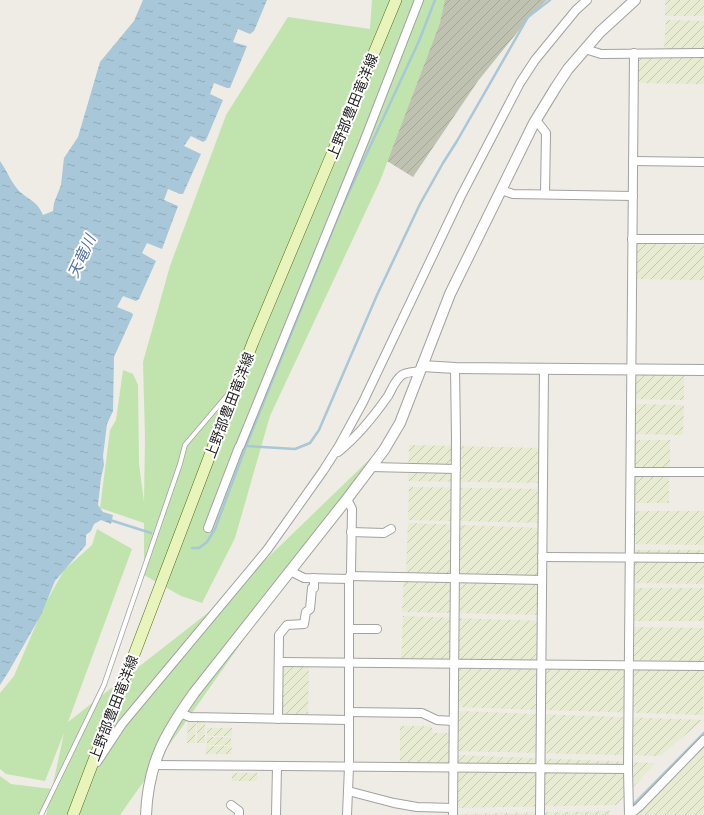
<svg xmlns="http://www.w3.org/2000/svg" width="704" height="815" font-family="'Exo 2','Noto Sans JP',sans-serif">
	<defs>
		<pattern id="construction-furrows" width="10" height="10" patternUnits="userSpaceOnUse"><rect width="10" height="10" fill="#bfc2b1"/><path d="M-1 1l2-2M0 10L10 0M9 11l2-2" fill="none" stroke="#a4a698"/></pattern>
		<pattern id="farmland-furrows" width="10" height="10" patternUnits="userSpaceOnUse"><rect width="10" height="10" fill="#e6ebd1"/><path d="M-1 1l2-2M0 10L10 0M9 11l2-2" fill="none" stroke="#c5c9b3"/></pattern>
		<pattern id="water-ripples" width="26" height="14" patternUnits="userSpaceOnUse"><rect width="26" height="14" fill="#a8c7d8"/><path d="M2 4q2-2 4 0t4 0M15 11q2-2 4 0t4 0" fill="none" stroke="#90aab9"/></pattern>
	</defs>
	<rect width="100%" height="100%" fill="#eeece4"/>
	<!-- construction -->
	<polygon fill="url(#construction-furrows)" points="443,0 547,0 532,14 478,81 413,177 387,161 433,40"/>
	<!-- farmland -->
	<g fill="url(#farmland-furrows)">
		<rect x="665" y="0" width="39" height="16"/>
		<polygon points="666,20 704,21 704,51 664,50"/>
		<polygon points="636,52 704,53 704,84 635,83"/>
		<polygon points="636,244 704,245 704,280 636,279"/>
		<polygon points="632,368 684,370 684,400 631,399"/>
		<polygon points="631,404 684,405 683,435 630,434"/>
		<polygon points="632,440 670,440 670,472 632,470"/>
		<polygon points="409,445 543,448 543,483 408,481"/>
		<polygon points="631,472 669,473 669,503 630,503"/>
		<polygon points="409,487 543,489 543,523 408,520"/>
		<polygon points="630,511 704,511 704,545 630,544"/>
		<polygon points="408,523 542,528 541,615 402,612 404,579 529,580 406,573"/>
		<polygon points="630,550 704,550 704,584 629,583"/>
		<polygon points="631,588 704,588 704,621 630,621"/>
		<polygon points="403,616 541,621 541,664 401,665"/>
		<polygon points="631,627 704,628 704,661 630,660"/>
		<polygon points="279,662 309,662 308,719 278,719"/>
		<polygon points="704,666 703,715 455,707 456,667"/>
		<polygon points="456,711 703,720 660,756 455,751"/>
		<polygon points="188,718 196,718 195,743 187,743"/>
		<rect x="197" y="718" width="8" height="25"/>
		<polygon points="400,726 432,726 432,733 453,733 453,767 400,767"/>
		<rect x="207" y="728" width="25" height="8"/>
		<rect x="207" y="737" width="24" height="8"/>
		<polygon points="704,743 704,815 629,815"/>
		<polygon points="206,746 232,746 231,754 206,754"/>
		<polygon points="456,755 655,763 617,805 453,808"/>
		<rect x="232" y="773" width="25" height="8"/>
		<polygon points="612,811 608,815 453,815 453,814"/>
	</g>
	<!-- grass -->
	<g fill="#c1e4ae">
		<polygon points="372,0 445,0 440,23 380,181 270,416 235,538 202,603 181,596 144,575 144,523 100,508 110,430 116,420 123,370 133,374 138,385 139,464 144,502 145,438 143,362 170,266 226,115 288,17 370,29"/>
		<polygon points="373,456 120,815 46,815 50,797 39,815 0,815 0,776 11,784 52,789 64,733 45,781 6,774 0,769 0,693 14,676 44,606 64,570 92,545 97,529 132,549 68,722 223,601"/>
	</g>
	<!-- water -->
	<path fill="url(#water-ripples)" d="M143,0H267L254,31L250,34L238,29L233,42L247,46L230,88H227L214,83L210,94L223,100L206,140L203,142L191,136L184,146L201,154L183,194H180L168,189L164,200L178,206L162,249L147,243L142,253L156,261L139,299L136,301L123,296L117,307L132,313L133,315L114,357L113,411L107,424L103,456L104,465L101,478L98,505L103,512L113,515L111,524L101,520L94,524L91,531L86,535V545L55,581L41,615L9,671L0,685V161C6,169 9,178 15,186C24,199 37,199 43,215L53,211L54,203L61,185L64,158L78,137L100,62L134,21Z"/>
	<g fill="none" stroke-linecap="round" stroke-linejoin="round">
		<!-- stream -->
		<g stroke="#a8c7d8" stroke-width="2.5">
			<polyline points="246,446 295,449 310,443 319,430 377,295 420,204 443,163 457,141 528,17 550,0"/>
			<polyline points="110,520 151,533"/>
			<polyline points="192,548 199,548 207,542 215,529 246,446 342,207 419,41 435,0"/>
			<polyline points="631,807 704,733"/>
		</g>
		<!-- service casing -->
		<g stroke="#a2a2a2" stroke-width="5.5">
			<polyline id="service" points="41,815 104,685 180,464 185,445 230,392"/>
		</g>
		<!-- minor casing -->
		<g stroke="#a2a2a2" stroke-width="10">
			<g id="minor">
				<polyline points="585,49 601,54 704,53"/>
				<polyline points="536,120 546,133 545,194"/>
				<polyline points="633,161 704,162"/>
				<polyline points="501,190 513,194 633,196"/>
				<polyline points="632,239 704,239"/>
				<path d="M338,452C357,437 374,416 388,396C392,389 395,380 402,375C406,372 414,372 420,371"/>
				<polyline points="371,467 456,469"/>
				<polyline points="631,472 704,472"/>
				<polyline points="347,499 352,509 351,573 349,579 349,767 347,815"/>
				<polyline points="208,528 239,447 240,446 365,139 419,0"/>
				<polyline points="351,532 384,533 391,529"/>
				<polyline points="542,557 704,558"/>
				<polyline points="290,571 304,578 349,579"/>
				<polyline points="350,576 542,580"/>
				<polyline points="349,629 377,629"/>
				<polyline points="279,662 704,666"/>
				<polyline points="349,712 422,713 437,720 453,721"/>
				<polyline points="180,713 190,717 349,720"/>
				<polyline points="278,719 279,635 287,625 304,624 306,612 310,609 312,588 314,588 314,578"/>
				<polyline points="97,762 122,724 267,550 323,471 339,446 363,402 461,196 520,83 535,60 576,10 587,0"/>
				<polyline points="154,765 628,769"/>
				<polyline points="348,791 394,803 417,807 453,808"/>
				<polyline points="231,805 239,811 239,815"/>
				<polyline points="276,815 277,766"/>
				<polyline points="453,815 456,438 455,368"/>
				<polyline points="540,815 544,368"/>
				<polyline points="629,815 628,769 634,53"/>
				<polyline points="629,815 639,807 704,740"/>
			</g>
		</g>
		<!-- tertiary casing -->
		<g stroke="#a2a2a2" stroke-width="12">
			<g id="tertiary">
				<polyline points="422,366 455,368 704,370"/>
				<path d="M146,815C148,763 165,734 194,693L347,499L384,450L400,423L450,294L534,123L556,87L568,69L600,32L635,0"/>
			</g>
		</g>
		<!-- secondary casing -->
		<g stroke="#546b0e" stroke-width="12">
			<polyline id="secondary" points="73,815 253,342 332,154 396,0"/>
		</g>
		<!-- service -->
		<use href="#service" stroke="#fff" stroke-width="4"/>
		<!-- minor -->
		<use href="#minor" stroke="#fff" stroke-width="8"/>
		<!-- tertiary -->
		<use href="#tertiary" stroke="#fff" stroke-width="10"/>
		<!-- secondary -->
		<use href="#secondary" stroke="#e9f4bc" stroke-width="11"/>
	</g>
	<g text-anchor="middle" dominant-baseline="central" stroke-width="4" stroke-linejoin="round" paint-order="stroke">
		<!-- street labels -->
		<g font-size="14" fill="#1e1e1e" stroke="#fff">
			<text transform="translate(352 106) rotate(-68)">上野部豊田竜洋線</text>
			<text transform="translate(229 405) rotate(-69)">上野部豊田竜洋線</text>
			<text transform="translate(113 708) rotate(-69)">上野部豊田竜洋線</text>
		</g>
		<!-- water labels -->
		<g font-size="15" font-style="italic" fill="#5270a5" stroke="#fff">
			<text transform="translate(81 256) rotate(-65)">天竜川</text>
		</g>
	</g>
</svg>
